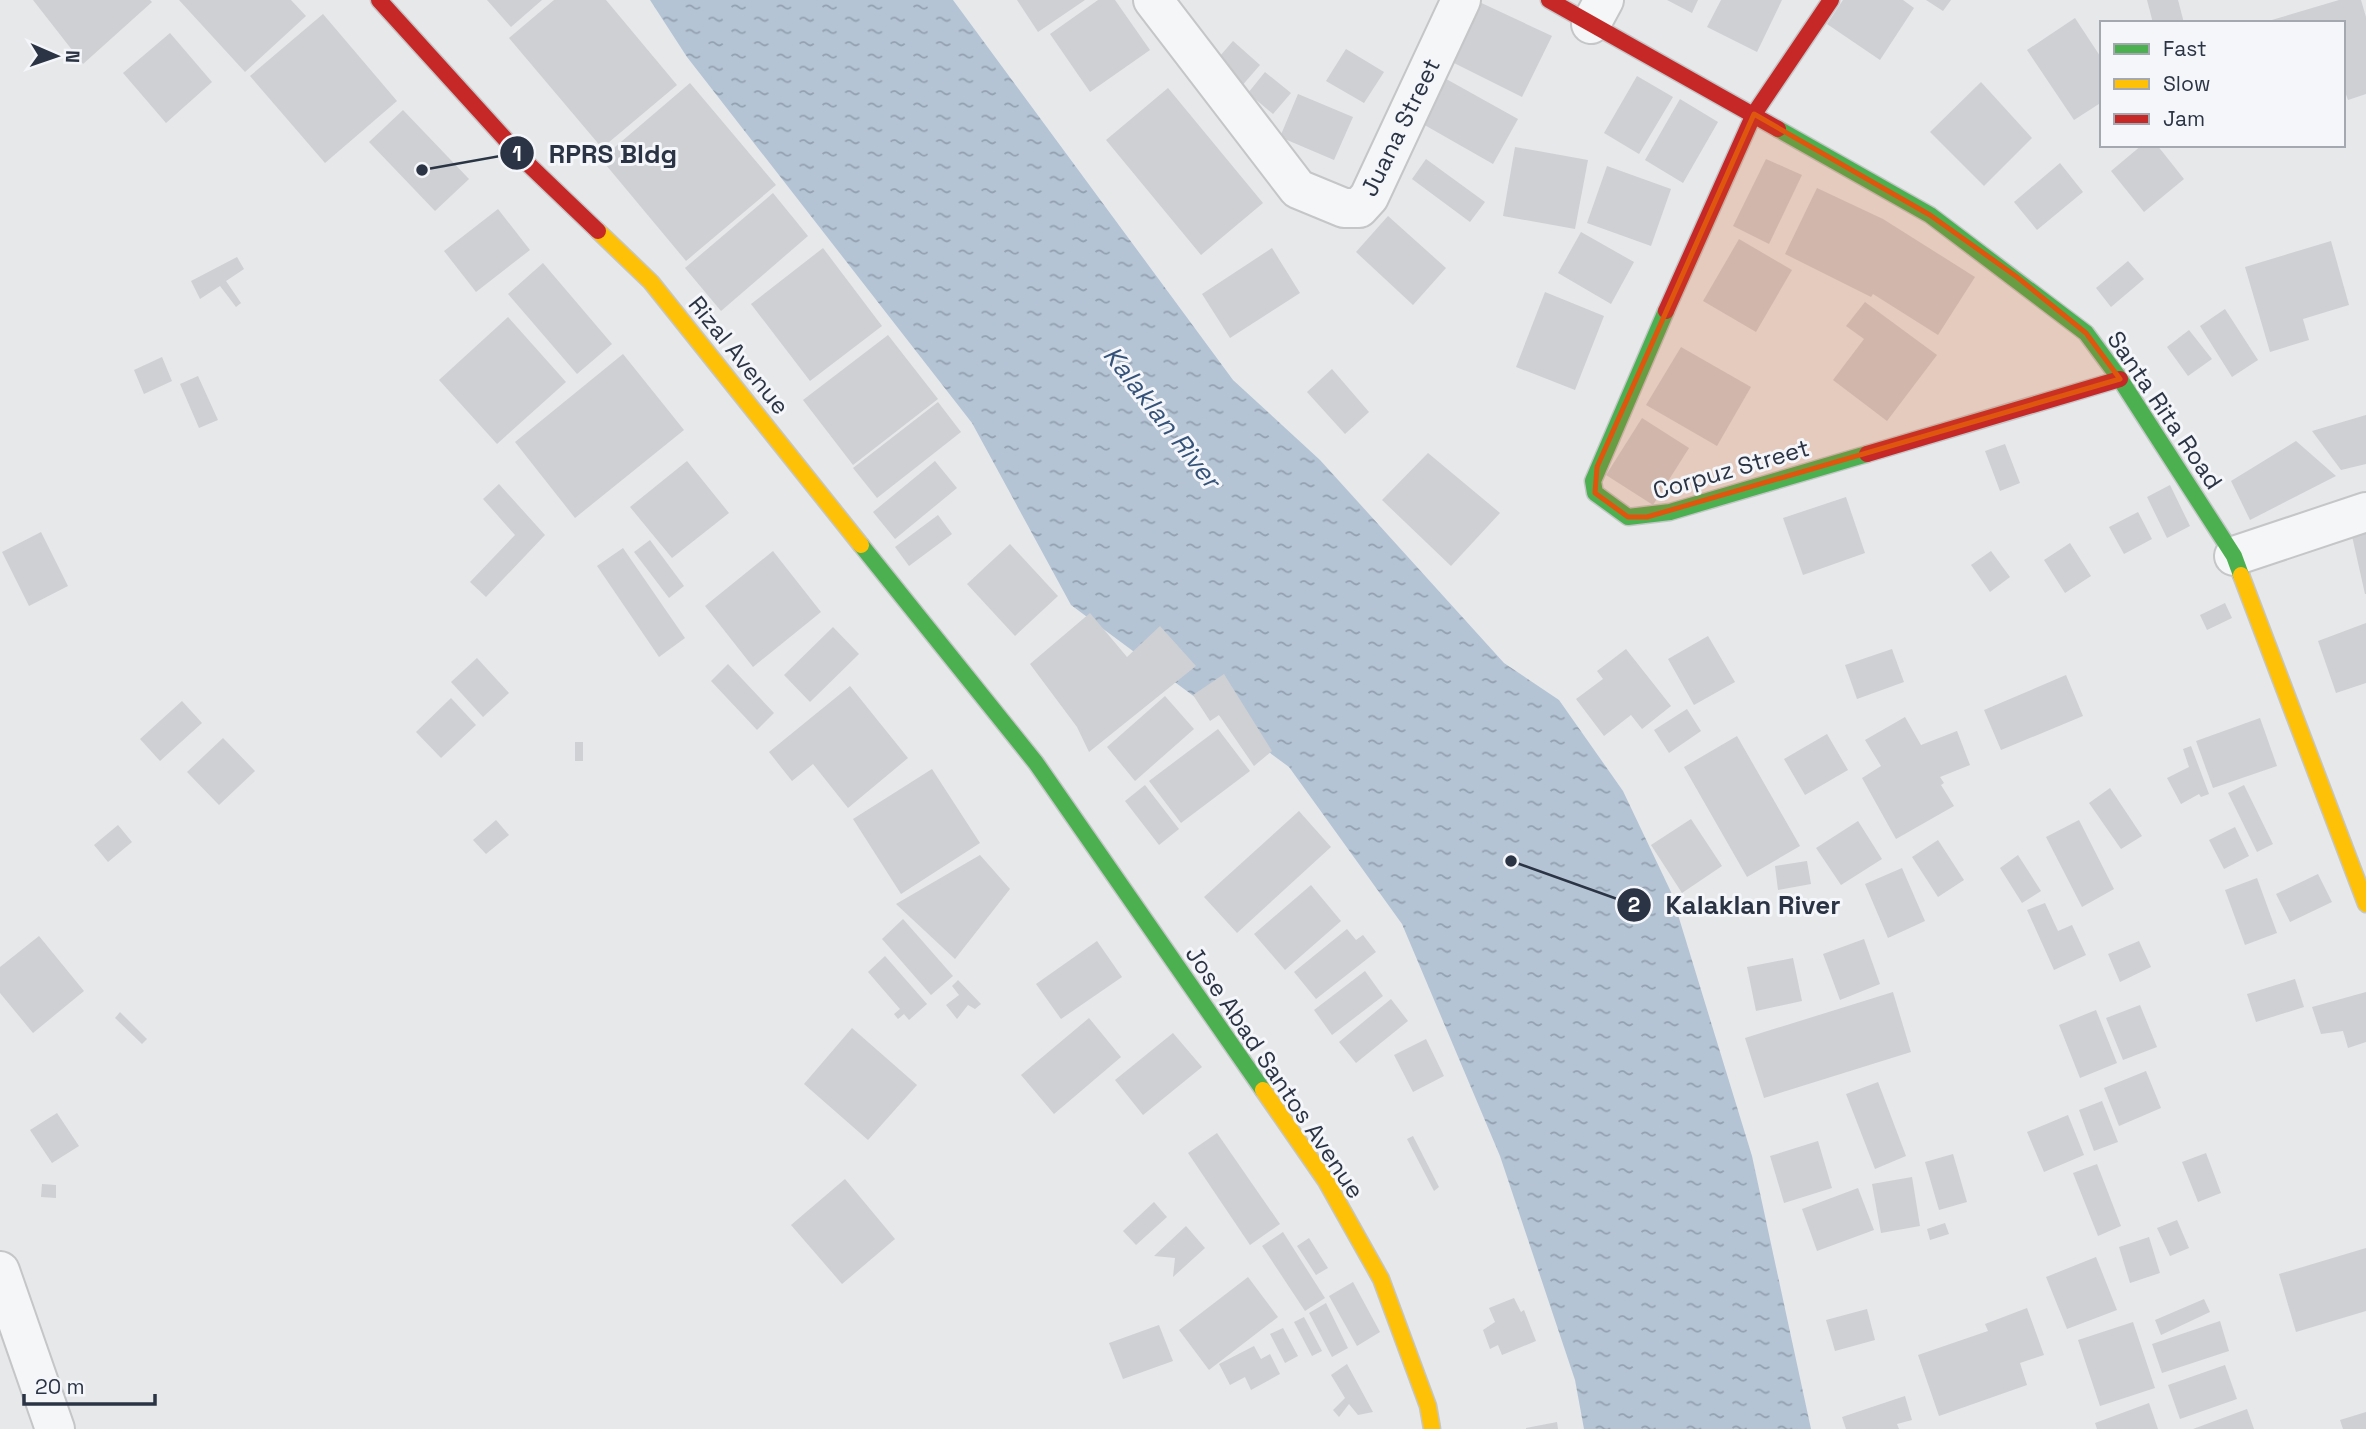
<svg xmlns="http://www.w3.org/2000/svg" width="2366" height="1429" font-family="'Space Grotesk',sans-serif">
	<defs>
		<pattern id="water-ripples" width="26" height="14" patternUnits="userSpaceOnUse" patternTransform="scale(1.75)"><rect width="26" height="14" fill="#b4c4d5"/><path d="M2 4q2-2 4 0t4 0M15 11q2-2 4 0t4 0" fill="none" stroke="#93a0af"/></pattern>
	</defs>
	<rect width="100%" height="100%" fill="#e6e8ea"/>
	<!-- water -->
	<polygon fill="url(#water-ripples)" points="650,0 953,0 1233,380 1320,460 1504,663 1559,700 1623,791 1671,892 1752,1156 1811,1429 1584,1429 1575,1380 1500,1156 1402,924 1289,767 1071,605 972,423 687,57"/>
	<!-- building -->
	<g fill="#ced0d3">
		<polygon points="33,0 150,0 152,2 83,64"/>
		<polygon points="179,0 291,0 306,16 245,72"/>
		<polygon points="487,0 542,0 511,27"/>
		<polygon points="554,0 606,0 677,85 602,148 509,38"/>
		<polygon points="1017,0 1085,0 1038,32"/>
		<polygon points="1098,0 1115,0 1150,50 1090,92 1050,34"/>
		<polygon points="1475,0 1552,36 1522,97 1446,59"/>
		<polygon points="1667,0 1698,0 1692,13"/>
		<polygon points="1721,0 1782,0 1757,52 1707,27"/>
		<polygon points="1843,0 1903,0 1914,8 1880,60 1827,24"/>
		<polygon points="1926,0 1951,0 1943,11"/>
		<polygon points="2147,0 2178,0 2184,23 2153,23"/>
		<polygon points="2339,0 2361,0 2366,17 2366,94 2348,100 2343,86 2343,23 2265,22"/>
		<polygon points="323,14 397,101 325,163 250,76"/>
		<polygon points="2075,18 2102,59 2102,102 2074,120 2027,50"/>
		<polygon points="170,33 212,82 166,123 123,73"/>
		<polygon points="1233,41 1260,65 1240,88 1213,64"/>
		<polygon points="1346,49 1384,72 1364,103 1326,81"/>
		<polygon points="1265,72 1291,93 1273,114 1248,93"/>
		<polygon points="1439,75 1518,119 1493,164 1414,119"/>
		<polygon points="1637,76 1673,97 1639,154 1604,133"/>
		<polygon points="1981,82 2032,138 1984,186 1930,132"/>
		<polygon points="690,83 776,185 686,261 601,159"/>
		<polygon points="1168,88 1263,203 1201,255 1106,140"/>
		<polygon points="1298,94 1353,117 1334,160 1280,137"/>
		<polygon points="1680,99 1718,122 1683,183 1645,160"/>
		<polygon points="403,110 469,179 435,211 369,142"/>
		<polygon points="2142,145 2157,145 2184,179 2144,212 2111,171"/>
		<polygon points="1515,147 1588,160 1575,229 1503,216"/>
		<polygon points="1426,159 1485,202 1470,222 1412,179"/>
		<polygon points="1766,159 1802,175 1769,244 1733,226"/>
		<polygon points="2060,163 2083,192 2037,230 2014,202"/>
		<polygon points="1607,166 1671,189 1651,246 1587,223"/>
		<polygon points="1817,188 1883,219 1975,277 1938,335 1873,294 1871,297 1785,254"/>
		<polygon points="773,193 808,236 721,311 685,268"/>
		<polygon points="498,209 530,250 476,292 444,251"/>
		<polygon points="1388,216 1446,268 1413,305 1356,252"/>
		<polygon points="1581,232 1634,262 1611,304 1558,273"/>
		<polygon points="1739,239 1792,270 1756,332 1703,301"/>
		<polygon points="2331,241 2349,305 2303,319 2309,340 2270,352 2245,267"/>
		<polygon points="823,248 882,326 810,381 751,304"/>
		<polygon points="1272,248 1300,293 1230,338 1202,294"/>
		<polygon points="237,257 244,269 226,281 241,303 236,307 220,286 200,299 191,281"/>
		<polygon points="2128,261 2144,279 2111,307 2096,288"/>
		<polygon points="543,263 612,344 577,374 508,294"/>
		<polygon points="1545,292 1604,316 1575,390 1516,367"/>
		<polygon points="1865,302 1937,355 1887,421 1833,380 1864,339 1846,326"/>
		<polygon points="2225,309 2258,360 2232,377 2200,326"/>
		<polygon points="508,317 566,382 497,444 439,380"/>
		<polygon points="2189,330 2212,359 2188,376 2167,347"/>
		<polygon points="888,335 938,399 853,465 803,400"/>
		<polygon points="1681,347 1751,387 1717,446 1646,405"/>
		<polygon points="623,354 684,430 575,518 515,442"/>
		<polygon points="162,357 172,381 144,394 134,370"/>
		<polygon points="1332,369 1369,412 1345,434 1307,392"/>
		<polygon points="198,376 218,420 199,428 180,384"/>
		<polygon points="938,402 961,432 877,498 853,468"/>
		<polygon points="2366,415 2366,464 2341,470 2312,431"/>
		<polygon points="1642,418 1689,448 1653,505 1606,475"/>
		<polygon points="2296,441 2336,476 2250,520 2231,481"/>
		<polygon points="2005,444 2020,483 2000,491 1985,451"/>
		<polygon points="1428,453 1500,513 1451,566 1382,500"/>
		<polygon points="687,461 729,513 672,558 630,507"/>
		<polygon points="935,461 957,488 895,539 873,512"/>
		<polygon points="499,484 545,535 486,597 470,582 515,535 483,499"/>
		<polygon points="2170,485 2190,526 2167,538 2147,497"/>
		<polygon points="1846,497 1865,553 1803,575 1783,518"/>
		<polygon points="2138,512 2152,539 2124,554 2109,527"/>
		<polygon points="938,515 952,534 909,566 895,547"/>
		<polygon points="41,532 68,586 29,606 2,552"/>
		<polygon points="2366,533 2366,594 2365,594 2352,536"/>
		<polygon points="650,540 684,586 669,598 634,552"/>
		<polygon points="2070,543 2091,576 2065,593 2044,560"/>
		<polygon points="1010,544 1058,596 1015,636 967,584"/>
		<polygon points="623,548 685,638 659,657 597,566"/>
		<polygon points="773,551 821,612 753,667 705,606"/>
		<polygon points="1991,551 2010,577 1990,592 1971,565"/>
		<polygon points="2225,603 2232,618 2207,630 2200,615"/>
		<polygon points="1090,613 1127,657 1160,626 1196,666 1089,752 1077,727 1030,664"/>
		<polygon points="2366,623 2366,683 2336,693 2318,641"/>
		<polygon points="833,627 859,654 810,702 784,675"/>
		<polygon points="1708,636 1735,682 1694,705 1668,659"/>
		<polygon points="1626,649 1671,706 1642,729 1631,715 1604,736 1576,699 1603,679 1597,671"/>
		<polygon points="1892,649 1904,682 1857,699 1845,665"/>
		<polygon points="477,658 509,693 483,717 451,682"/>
		<polygon points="728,664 774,713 757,730 711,681"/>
		<polygon points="1224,674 1272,751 1254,766 1219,715 1210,721 1193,695"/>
		<polygon points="2066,675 2083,716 2001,750 1984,710"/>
		<polygon points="850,686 908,758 848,808 813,764 792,781 769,752"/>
		<polygon points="1165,696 1194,729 1135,781 1107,747"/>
		<polygon points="451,698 476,725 441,758 416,732"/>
		<polygon points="182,701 202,723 160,761 140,739"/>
		<polygon points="1687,709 1701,731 1669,753 1654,730"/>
		<polygon points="1905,717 1921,745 1957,731 1970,765 1940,777 1944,783 1941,785 1954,806 1896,839 1862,778 1881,766 1865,740"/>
		<polygon points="2260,718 2277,766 2213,788 2196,741"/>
		<polygon points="1218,729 1250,771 1181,823 1149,781"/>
		<polygon points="1827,734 1848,770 1805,795 1784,759"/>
		<polygon points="1737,736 1800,846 1747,877 1684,767"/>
		<polygon points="223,738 255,771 219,805 187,772"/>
		<rect x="575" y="742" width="8" height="19"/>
		<polygon points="2191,746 2209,794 2201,797 2199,794 2181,804 2167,778 2189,767 2183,749"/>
		<polygon points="932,769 980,843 901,894 853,819"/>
		<polygon points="1145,785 1179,829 1159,845 1125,801"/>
		<polygon points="2244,785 2273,844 2257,852 2228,793"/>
		<polygon points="2110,788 2142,836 2121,849 2089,803"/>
		<polygon points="1299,811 1331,847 1237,933 1204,897"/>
		<polygon points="1691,819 1722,866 1682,893 1651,845"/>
		<polygon points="496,820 509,835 486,854 473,840"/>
		<polygon points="2079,820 2114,889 2082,907 2046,837"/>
		<polygon points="1858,821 1882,859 1841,885 1816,848"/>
		<polygon points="118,825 132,842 108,862 94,845"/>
		<polygon points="2235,827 2249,856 2224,869 2209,840"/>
		<polygon points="1938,840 1964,880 1938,897 1912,857"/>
		<polygon points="980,855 1010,889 955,959 896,904"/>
		<polygon points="2018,855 2041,891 2022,903 2000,868"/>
		<polygon points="1807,861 1811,884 1778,890 1775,866"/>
		<polygon points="1902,868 1925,921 1888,938 1865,884"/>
		<polygon points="2318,874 2332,902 2290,922 2276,894"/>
		<polygon points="2257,878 2277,933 2245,945 2225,890"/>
		<polygon points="1311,885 1341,921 1285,970 1254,934"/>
		<polygon points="2045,903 2058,931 2072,925 2086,955 2054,970 2027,910"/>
		<polygon points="903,919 953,976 931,995 882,939"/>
		<polygon points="1347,929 1356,940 1363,935 1376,952 1316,999 1294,972"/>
		<polygon points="39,936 84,991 33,1033 0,993 0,967"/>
		<polygon points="1864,939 1880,984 1840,1000 1823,954"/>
		<polygon points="1097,941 1122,977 1061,1019 1036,984"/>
		<polygon points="2139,941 2151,967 2120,982 2108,954"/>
		<polygon points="885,956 927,1004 909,1020 904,1014 898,1019 894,1014 900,1009 868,972"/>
		<polygon points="1793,958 1802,1001 1756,1011 1747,967"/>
		<polygon points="1365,971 1383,996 1332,1035 1314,1010"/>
		<polygon points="2295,979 2304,1007 2256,1022 2247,994"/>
		<polygon points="958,980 981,1004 975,1009 968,1005 957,1019 946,1005 959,995 952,986"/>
		<polygon points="1893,992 1911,1052 1764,1098 1745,1038"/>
		<polygon points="2366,992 2366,1042 2348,1048 2343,1031 2321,1034 2312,1007"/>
		<polygon points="1391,999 1408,1021 1356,1063 1339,1042"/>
		<polygon points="2140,1005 2157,1047 2123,1060 2106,1018"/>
		<polygon points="2096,1010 2117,1063 2080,1078 2059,1025"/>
		<polygon points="120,1012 147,1039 142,1044 115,1018"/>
		<polygon points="1089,1018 1121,1057 1054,1114 1021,1075"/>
		<polygon points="852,1028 917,1085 868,1140 804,1084"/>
		<polygon points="1173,1033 1202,1067 1143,1115 1115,1080"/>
		<polygon points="1426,1039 1444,1076 1413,1092 1394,1055"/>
		<polygon points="2146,1071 2161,1108 2119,1126 2104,1088"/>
		<polygon points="1878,1082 1906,1156 1875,1169 1846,1094"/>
		<polygon points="2102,1101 2118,1142 2094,1151 2079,1110"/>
		<polygon points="57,1113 79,1146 52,1163 30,1130"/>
		<polygon points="2068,1115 2084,1155 2044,1172 2027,1132"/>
		<polygon points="1217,1133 1280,1224 1250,1245 1188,1153"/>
		<polygon points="1413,1136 1439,1187 1434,1191 1407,1139"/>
		<polygon points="1818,1141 1832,1188 1784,1203 1770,1156"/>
		<polygon points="2206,1153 2221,1193 2198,1202 2182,1162"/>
		<polygon points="1953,1154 1967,1202 1939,1210 1925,1162"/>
		<polygon points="2097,1164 2121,1226 2098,1236 2073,1173"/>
		<polygon points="1912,1177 1920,1226 1881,1233 1872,1184"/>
		<polygon points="845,1179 895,1239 842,1284 791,1225"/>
		<polygon points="42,1184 56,1185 56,1198 41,1197"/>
		<polygon points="1858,1188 1874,1230 1817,1251 1802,1209"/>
		<polygon points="1154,1202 1167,1217 1136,1245 1123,1231"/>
		<polygon points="2177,1220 2189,1248 2170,1256 2157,1228"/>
		<polygon points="1945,1223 1949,1234 1930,1240 1927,1229"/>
		<polygon points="1186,1226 1205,1248 1173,1277 1175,1258 1154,1256"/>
		<polygon points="1283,1232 1325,1298 1305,1311 1262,1246"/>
		<polygon points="2149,1237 2160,1273 2130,1283 2119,1247"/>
		<polygon points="1309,1238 1328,1268 1316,1275 1297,1246"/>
		<polygon points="2366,1248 2366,1311 2296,1332 2279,1274"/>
		<polygon points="2096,1257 2117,1310 2067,1329 2046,1277"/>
		<polygon points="1248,1277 1278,1317 1209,1370 1179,1330"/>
		<polygon points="1353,1282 1380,1332 1357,1346 1329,1296"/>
		<polygon points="1514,1298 1521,1312 1524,1310 1536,1341 1502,1355 1498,1345 1490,1349 1483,1330 1495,1322 1489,1308"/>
		<polygon points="2204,1299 2210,1312 2161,1335 2155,1320"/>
		<polygon points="1326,1303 1348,1348 1332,1357 1309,1313"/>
		<polygon points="2027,1308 2044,1355 2020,1363 2027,1385 1939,1416 1918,1355 1988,1331 1985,1324"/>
		<polygon points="1867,1309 1875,1340 1835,1351 1826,1320"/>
		<polygon points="1304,1317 1322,1351 1312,1356 1294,1322"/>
		<polygon points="2220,1321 2229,1351 2162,1373 2152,1344"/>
		<polygon points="2133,1322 2155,1388 2100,1406 2078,1340"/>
		<polygon points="1159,1325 1173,1361 1123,1379 1109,1343"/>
		<polygon points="1283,1328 1298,1356 1285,1363 1270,1334"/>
		<polygon points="1254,1346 1261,1359 1270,1354 1280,1374 1251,1390 1245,1377 1230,1385 1219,1364"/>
		<polygon points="1347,1364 1373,1412 1358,1415 1349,1404 1339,1417 1333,1410 1345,1398 1331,1375"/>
		<polygon points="2225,1365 2237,1399 2180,1419 2168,1385"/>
		<polygon points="1905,1396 1912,1420 1897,1424 1899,1429 1846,1429 1842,1417"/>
		<polygon points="2149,1403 2158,1429 2097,1429 2095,1423"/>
		<polygon points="2247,1409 2254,1429 2193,1429"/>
		<polygon points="2366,1412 2366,1429 2343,1429 2340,1420"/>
		<polygon points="1557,1422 1558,1429 1526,1429 1526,1428"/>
	</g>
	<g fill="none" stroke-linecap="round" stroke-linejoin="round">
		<!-- street casing -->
		<g stroke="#c4c6c8" stroke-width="42">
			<g id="street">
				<polyline points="1153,0 1298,189 1344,208 1359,208 1369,197 1461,0"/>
				<polyline points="1591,24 1604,0"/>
				<polyline points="2234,556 2366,512"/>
				<polyline points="0,1271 55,1429"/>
			</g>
		</g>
		<!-- fast casing -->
		<g stroke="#c4c6c8" stroke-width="19">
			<g id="fast">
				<polyline points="1778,129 1930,215 2086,333 2120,379 2234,556 2241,575"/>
				<polyline points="1666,311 1593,481 1595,493 1628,517 1670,512 1867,454"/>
				<polyline points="861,545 1036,763 1263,1090"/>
			</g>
		</g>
		<!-- slow casing -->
		<g stroke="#c4c6c8" stroke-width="19">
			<g id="slow">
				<polyline points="598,231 651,282 861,545"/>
				<polyline points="2241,575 2366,904"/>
				<polyline points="1263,1090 1326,1181 1381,1279 1428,1406 1432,1429"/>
			</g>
		</g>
		<!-- jam casing -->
		<g stroke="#c4c6c8" stroke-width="19">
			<g id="jam">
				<polyline points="379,0 526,162 598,231"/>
				<polyline points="1549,0 1778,129"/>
				<polyline points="1666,311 1754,114 1831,0"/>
				<polyline points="1867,454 2120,379"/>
			</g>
		</g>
		<!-- street -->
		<use href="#street" stroke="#f5f6f7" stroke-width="38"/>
		<!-- fast -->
		<use href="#fast" stroke="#4caf50" stroke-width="16"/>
		<!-- slow -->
		<use href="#slow" stroke="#ffc107" stroke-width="16"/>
		<!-- jam -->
		<use href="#jam" stroke="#c62828" stroke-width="16"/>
	</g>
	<!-- marked area -->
	<path fill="#df570f" fill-opacity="0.2" stroke="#df570f" stroke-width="5" stroke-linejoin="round" d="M1754,114L1930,215L2017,277L2086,333L2120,379L1647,517H1628L1595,493L1597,467Z"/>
	<g text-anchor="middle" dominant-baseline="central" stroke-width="6" stroke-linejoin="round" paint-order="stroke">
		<!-- street labels -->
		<g font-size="24" fill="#2b3445" stroke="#f4f6f9">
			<text transform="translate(1400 127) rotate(-64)">Juana Street</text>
			<text transform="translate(739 355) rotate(51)">Rizal Avenue</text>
			<text transform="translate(2165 410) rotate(56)">Santa Rita Road</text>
			<text transform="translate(1731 469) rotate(-16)">Corpuz Street</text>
			<text transform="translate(1275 1072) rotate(56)">Jose Abad Santos Avenue</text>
		</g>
		<!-- water labels -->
		<g font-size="26" font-style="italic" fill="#34527a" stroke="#f4f6f9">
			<text transform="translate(1162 417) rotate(52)">Kalaklan River</text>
		</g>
	</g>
	<!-- callouts -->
	<path fill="none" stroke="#2b3445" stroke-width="2.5" d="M422 170L517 153M1511 861L1634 905"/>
	<g fill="#2b3445" stroke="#f4f6f9" stroke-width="2.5">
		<circle cx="422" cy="170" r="7"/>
		<circle cx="1511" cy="861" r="7"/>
		<circle cx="517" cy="153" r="18"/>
		<circle cx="1634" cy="905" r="18"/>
	</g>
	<g font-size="21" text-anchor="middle" font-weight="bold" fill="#fff">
		<text x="517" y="161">1</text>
		<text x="1634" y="912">2</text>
	</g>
	<g font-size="26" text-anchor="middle" font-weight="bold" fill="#2b3445" stroke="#f4f6f9" stroke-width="6" stroke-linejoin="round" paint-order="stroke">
		<text x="613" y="163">RPRS Bldg</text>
		<text x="1753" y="914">Kalaklan River</text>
	</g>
	<!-- legend -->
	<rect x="2100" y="21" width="245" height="126" fill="#f4f6f9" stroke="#a4a8b1" stroke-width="2"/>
	<rect x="2114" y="44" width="35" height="10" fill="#4caf50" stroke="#a4a8b1" stroke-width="2"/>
	<text x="2163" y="56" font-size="21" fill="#2b3445">Fast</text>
	<rect x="2114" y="79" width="35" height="10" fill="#ffc107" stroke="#a4a8b1" stroke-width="2"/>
	<text x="2163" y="91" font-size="21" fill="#2b3445">Slow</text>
	<rect x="2114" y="114" width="35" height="10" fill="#c62828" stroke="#a4a8b1" stroke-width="2"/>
	<text x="2163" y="126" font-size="21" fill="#2b3445">Jam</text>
	<!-- north arrow -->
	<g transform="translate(56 56) rotate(92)" stroke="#f4f6f9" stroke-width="5" paint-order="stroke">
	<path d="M0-5L12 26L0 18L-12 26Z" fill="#2b3445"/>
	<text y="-10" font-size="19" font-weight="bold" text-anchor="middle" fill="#2b3445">N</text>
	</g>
	<!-- scale -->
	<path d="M24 1394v10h131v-10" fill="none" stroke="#2b3445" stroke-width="3.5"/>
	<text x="35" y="1394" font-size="21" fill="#2b3445" stroke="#f4f6f9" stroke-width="5" paint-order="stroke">20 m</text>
</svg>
